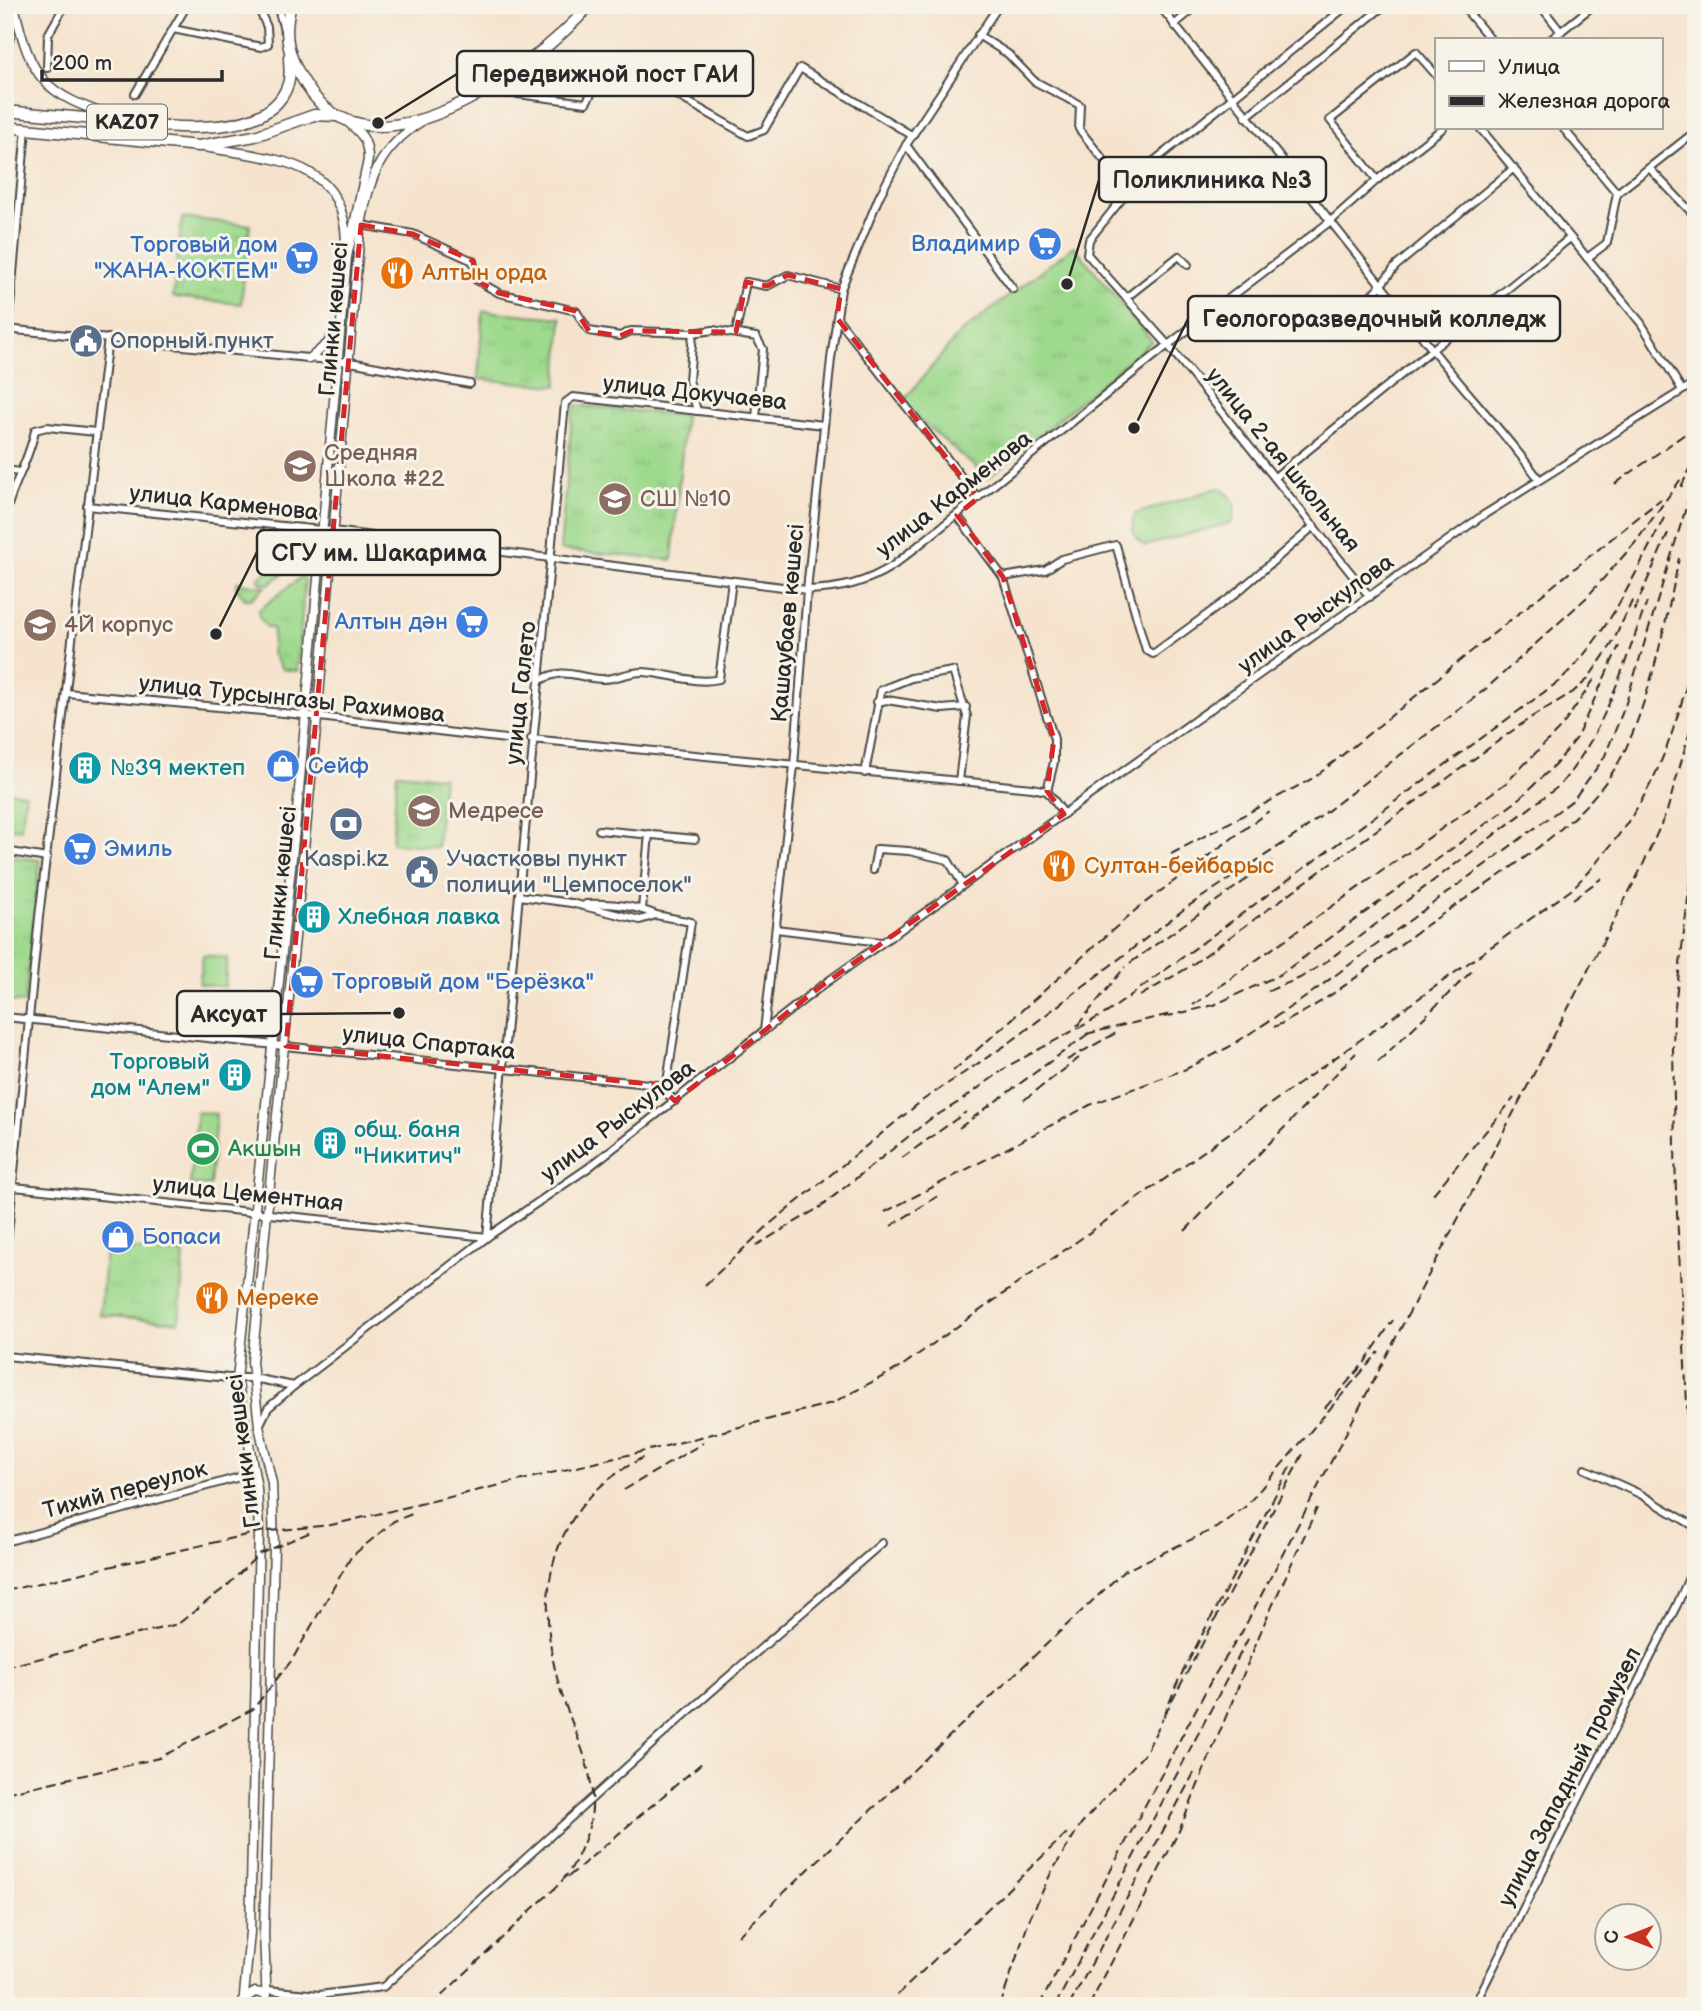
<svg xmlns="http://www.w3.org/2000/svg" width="1701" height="2011" font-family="'Balsamiq Sans',sans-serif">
	<defs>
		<pattern id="grass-tufts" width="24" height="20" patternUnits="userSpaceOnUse" patternTransform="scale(1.75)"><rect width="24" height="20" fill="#9ed98d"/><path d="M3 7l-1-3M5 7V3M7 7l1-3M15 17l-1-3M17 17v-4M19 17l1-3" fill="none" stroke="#88ba7a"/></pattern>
	</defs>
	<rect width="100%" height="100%" fill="#f7f3e8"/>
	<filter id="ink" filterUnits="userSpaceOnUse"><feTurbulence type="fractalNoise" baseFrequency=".0143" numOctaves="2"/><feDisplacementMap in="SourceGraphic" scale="14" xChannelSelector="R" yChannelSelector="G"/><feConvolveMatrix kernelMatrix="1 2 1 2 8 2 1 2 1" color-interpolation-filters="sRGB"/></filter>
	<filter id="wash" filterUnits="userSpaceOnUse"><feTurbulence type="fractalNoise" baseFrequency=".00686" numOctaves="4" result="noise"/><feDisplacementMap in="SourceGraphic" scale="28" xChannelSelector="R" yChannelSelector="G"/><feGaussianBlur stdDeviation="1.57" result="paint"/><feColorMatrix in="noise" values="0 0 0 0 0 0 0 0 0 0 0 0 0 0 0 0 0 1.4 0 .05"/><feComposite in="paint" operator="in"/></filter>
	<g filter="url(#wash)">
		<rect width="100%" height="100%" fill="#f5e3cd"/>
		<!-- grass -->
		<g fill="url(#grass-tufts)" stroke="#64825c" stroke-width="2">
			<polygon points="182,218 250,225 241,304 173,297"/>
			<polygon points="1074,246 1152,341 988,478 901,404 958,335"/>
			<polygon points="483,311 562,318 557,386 478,379"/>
			<polygon points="573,405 685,416 672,560 560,550"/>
			<polygon points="275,565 292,567 269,584 261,583 258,579"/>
			<polygon points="301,577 305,579 297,671 282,669 272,654 273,628 267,627 259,616 259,610"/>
			<polygon points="237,582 265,587 251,599 245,599 236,588"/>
			<polygon points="397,773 443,777 437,847 392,843"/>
			<polygon points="5,856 40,860 25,1003 5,1001"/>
			<polygon points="203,955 227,958 225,987 199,984"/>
			<polygon points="106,1247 184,1254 179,1322 100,1315"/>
		</g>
		<!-- pitch -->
		<g fill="#9ed98d" stroke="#64825c" stroke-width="2">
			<path d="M1218,488C1235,496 1238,506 1231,523L1145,546C1133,539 1130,527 1135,514Z"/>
			<polygon points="5,791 26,794 21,829 5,827"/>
			<polygon points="197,1112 216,1114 210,1186 190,1184"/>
		</g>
	</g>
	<g filter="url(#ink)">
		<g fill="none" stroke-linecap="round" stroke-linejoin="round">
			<!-- minor casing -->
			<g stroke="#494743" stroke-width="10">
				<g id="minor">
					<polyline points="277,5 284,30"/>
					<path d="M1159,5C1250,119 1341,233 1431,348C1466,392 1505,434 1539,479"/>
					<polyline points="1348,5 1149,165 1089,240 1087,254 1168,345 1370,597"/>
					<polyline points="1462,5 1491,40"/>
					<polyline points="1540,5 1561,32"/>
					<polyline points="1174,25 1198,5"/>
					<polyline points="173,29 261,47 268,44 267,27 257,5"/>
					<polyline points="978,35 1008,54 1034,81 1080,105 1079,129 1127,189"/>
					<polyline points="1550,40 1594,5"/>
					<polyline points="47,68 48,35 65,5"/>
					<polyline points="487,90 586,103 611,58 748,136 764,130 800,68 913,136"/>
					<polyline points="135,94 187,5"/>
					<polyline points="532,94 527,91 523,80 534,59"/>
					<polyline points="1246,117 1385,5"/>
					<polyline points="1480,128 1641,323 1682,390"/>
					<polyline points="1563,128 1617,193"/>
					<polyline points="906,145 1013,289"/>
					<polyline points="1649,168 1696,217"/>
					<polyline points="1377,180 1330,120 1416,52 1437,76"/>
					<polyline points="361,225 413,234 473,261 476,280 499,293 576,311 589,331 620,336 631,331 693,333 713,330 756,337 763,349 756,417"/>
					<polyline points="1587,258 1607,243 1617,193 1696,131"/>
					<polyline points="1127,297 1179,256 1188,265"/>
					<polyline points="837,318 978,498"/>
					<polyline points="5,329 350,362 470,384"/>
					<polyline points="8,329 26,129"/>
					<polyline points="1329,329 1376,291 1396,266 1514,168"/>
					<polyline points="736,332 746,282 767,286 788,275 841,289"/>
					<polyline points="693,333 689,380 697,411"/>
					<polyline points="5,470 20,472"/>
					<polyline points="1275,477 1570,238"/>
					<path d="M87,506L341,532L807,590C841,589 866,583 894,565L1168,345L1332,220L1377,180L1443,128"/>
					<polyline points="957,515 1003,577 1054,739 1054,762 1047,791"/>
					<path d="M5,517C11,486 29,462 35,430L47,427L96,432"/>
					<polyline points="1003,577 1045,570 1062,559 1116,545 1146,650 1153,654 1234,595 1314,526"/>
					<path d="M539,681C565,666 576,678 601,679C615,680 629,671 644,672C667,673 696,685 719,679L732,581"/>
					<polyline points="66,693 294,714 514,740"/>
					<polyline points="877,702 887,700 942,709 966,707"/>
					<polyline points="531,739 1032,788 1047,791 1064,814"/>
					<polyline points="865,773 881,690 911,678 953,671 967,716 959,781"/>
					<polyline points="599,830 695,839"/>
					<polyline points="5,851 47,858"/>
					<polyline points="873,870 877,849 909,851 948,860 963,885"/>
					<polyline points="519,896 571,903 640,920 656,915 691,922 666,1089"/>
					<path d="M586,904C610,903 634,905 656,915"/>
					<polyline points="642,909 649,834"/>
					<polyline points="776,929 881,942"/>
					<polyline points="5,1017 658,1085 675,1101"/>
					<polyline points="764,1031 794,766 807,590 831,359 841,289 879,197 906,145 999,5"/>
					<polyline points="5,1186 487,1237 565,403 573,397 824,425"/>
					<polyline points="5,1264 39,917 108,338"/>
					<polyline points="5,1356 229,1378 253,1378 294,1386"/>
					<polyline points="259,1426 268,1408 294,1386 490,1235 588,1168 820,987 1482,516 1696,382"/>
					<polyline points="1585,1469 1640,1494 1694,1526 1696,1540"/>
					<polyline points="5,1542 254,1473"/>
					<polyline points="267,1990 319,1995 383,1987 681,1718 882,1543"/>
					<polyline points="1474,2006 1677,1605 1696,1562"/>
				</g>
			</g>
			<!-- major casing -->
			<g stroke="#494743" stroke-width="11">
				<g id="major">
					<path d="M14,5C31,81 44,94 117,118"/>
					<polyline points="5,54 10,35 6,5"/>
					<path d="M205,147C268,159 344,157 346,241"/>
					<polyline points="309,359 327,344 340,326"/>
					<polyline points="244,1999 255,1992 267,1994"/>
					<path d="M243,2006L250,1932L259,1532L257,1488L237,1379L298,801L347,257L368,160C368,138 360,132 344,119"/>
					<path d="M267,2006L264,1934L274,1546L272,1483L259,1426L252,1362L316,730L360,231C369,180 377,150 422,121"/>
				</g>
			</g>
			<!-- highway casing -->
			<g stroke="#494743" stroke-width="13">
				<g id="highway">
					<path d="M291,5C282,36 289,59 306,85C371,190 536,67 590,5"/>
					<path d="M5,111C39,114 73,117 107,120C153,125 269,145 288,84C291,76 289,65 289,57"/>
					<polyline points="5,127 199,146 255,136 314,115 337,116"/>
				</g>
			</g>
			<!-- minor -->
			<use href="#minor" stroke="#fff" stroke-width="6"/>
			<!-- major -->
			<use href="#major" stroke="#fff" stroke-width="8"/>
			<!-- highway -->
			<use href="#highway" stroke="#fff" stroke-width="10"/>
			<!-- rail -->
			<g stroke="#2b2b2b" stroke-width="2" stroke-dasharray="10 5" stroke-linecap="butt">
				<polyline points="1615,484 1696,426"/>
				<polyline points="1681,487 1696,456"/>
				<polyline points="1634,611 1669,531"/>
				<polyline points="1171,854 1315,777 1661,499"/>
				<polyline points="1573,899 1602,878"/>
				<polyline points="1130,963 1275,859"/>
				<path d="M1268,991L1300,978L1323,964L1559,786C1605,733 1623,666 1647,602"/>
				<polyline points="1140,996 1189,967 1530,718 1573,692 1587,680 1612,644 1633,599"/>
				<polyline points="1193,1005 1506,783 1563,725 1595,678"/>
				<polyline points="1164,1017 1214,1005 1281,974 1517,801 1555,765 1576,739 1619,646"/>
				<polyline points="1077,1026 1125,967"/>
				<path d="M1274,1027C1328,1003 1375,962 1424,927C1485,884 1579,830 1617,765C1646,717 1668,615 1679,558"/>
				<polyline points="1086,1034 1171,1014"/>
				<polyline points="1067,1060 1116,1033"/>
				<polyline points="1378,1062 1472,971"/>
				<polyline points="953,1071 1139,907 1269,811"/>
				<polyline points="1024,1100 1079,1058"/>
				<polyline points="959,1128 1092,1031"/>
				<polyline points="902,1158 966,1112"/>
				<polyline points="1433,1194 1514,1098"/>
				<path d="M819,1208L929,1120L962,1100L1010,1065L1108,1012L1558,682C1609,635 1634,575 1666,514"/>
				<polyline points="885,1212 1090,1105 1186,1069 1229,1047 1303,999 1573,800 1604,758 1625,706 1696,475"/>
				<polyline points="891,1226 938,1196"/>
				<polyline points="1185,1231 1356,1053"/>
				<polyline points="755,1246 827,1203"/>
				<polyline points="705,1285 771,1223 923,1100 1009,1043 1187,907 1299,833 1487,688 1586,598 1635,543 1683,476"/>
				<polyline points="1325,1408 1365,1362 1393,1320"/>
				<polyline points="1690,1460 1676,1194 1673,1050 1674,1014 1696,833"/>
				<polyline points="1290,1467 1179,1679 1163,1718 1303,1454"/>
				<polyline points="624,1490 703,1443"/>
				<path d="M5,1591L259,1532L331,1525L666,1446L832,1403L899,1368L1571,890C1649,810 1669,756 1696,649"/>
				<polyline points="5,1667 178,1624 228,1585 259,1554 311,1532"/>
				<polyline points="5,1793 159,1758 253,1709 292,1660 351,1557 394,1521 412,1514"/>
				<polyline points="568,1877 704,1761"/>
				<polyline points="738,1936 1124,1571 1216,1528 1245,1507 1379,1352"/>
				<path d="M431,2006C463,1975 495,1945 527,1914C540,1901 558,1888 568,1873C576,1862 584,1843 588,1830C603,1781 575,1737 561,1692C532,1595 547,1507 644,1457"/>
				<polyline points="886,2006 1068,1832"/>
				<polyline points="1000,2006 1030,1918 1051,1873 1081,1824 1146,1752 1163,1718"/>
				<polyline points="1039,2006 1212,1679 1242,1632 1642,867 1667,811 1696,710"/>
				<polyline points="1055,2006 1249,1637"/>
				<polyline points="1069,2006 1194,1773"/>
				<polyline points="1089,2006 1179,1831 1264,1624 1317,1508"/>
			</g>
		</g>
	</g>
	<!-- marked area -->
	<path fill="none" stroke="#d62828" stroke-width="5" stroke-dasharray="14 9" stroke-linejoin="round" d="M361,225L413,234L473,261L476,280L499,293L576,311L589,331L620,336L631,331L736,332L746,282L767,286L788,275L841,289L837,318L978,498L957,515L1003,577L1054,739L1047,791L1064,814L820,987L675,1101L658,1085L286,1046Z"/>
	<!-- icons -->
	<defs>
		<g id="supermarket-disc" transform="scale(1.75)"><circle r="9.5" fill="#3f7fe0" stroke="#f7f3e8"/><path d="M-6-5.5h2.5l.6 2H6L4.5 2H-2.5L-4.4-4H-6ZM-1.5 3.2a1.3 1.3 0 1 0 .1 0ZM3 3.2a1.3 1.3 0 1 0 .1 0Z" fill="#fff"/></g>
		<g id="restaurant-disc" transform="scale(1.75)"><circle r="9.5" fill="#e8710a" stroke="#f7f3e8"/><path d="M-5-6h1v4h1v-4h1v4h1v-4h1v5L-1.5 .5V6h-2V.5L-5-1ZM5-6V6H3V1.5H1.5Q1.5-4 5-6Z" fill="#fff"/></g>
		<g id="civic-disc" transform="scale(1.75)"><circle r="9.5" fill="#5c6f8a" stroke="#f7f3e8"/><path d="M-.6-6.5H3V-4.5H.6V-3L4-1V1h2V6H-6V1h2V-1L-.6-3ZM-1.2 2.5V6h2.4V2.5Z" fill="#fff"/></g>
		<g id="school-disc" transform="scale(1.75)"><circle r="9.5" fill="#8d6e63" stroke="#f7f3e8"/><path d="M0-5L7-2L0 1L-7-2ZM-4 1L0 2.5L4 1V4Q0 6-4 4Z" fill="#fff"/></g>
		<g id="university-disc" transform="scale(1.75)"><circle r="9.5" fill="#8d6e63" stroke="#f7f3e8"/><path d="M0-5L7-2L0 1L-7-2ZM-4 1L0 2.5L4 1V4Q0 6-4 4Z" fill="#fff"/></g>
		<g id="shop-disc" transform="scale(1.75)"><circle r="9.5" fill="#3f7fe0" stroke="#f7f3e8"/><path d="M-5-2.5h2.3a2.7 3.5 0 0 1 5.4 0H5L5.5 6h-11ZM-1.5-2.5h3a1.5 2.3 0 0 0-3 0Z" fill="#fff"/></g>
		<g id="building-disc" transform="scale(1.75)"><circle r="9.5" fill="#0f9aa8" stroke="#f7f3e8"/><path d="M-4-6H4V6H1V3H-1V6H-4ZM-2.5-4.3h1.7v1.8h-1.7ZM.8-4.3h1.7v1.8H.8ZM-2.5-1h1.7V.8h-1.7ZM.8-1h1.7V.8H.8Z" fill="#fff"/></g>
		<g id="bank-disc" transform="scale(1.75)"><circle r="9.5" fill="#5c6f8a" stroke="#f7f3e8"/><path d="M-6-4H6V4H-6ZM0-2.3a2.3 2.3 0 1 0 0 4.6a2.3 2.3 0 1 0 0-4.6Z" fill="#fff"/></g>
		<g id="stadium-disc" transform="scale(1.75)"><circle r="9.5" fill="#2e9e5b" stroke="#f7f3e8"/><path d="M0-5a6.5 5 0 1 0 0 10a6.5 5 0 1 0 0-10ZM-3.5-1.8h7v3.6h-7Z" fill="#fff"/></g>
	</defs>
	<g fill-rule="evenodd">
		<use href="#supermarket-disc" x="1045" y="244"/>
		<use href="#supermarket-disc" x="302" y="258"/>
		<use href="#restaurant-disc" x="397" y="273"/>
		<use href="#civic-disc" x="86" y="341"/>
		<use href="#school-disc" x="300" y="466"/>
		<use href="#school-disc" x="615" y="499"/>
		<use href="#supermarket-disc" x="472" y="622"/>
		<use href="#university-disc" x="40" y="625"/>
		<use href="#shop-disc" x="283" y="766"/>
		<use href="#building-disc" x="85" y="768"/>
		<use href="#school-disc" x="424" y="811"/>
		<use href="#bank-disc" x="346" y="824"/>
		<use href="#supermarket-disc" x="80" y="849"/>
		<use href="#restaurant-disc" x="1059" y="866"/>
		<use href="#civic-disc" x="422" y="872"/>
		<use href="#building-disc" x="314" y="917"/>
		<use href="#supermarket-disc" x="307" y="982"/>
		<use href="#building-disc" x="235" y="1075"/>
		<use href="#building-disc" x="330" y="1143"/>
		<use href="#stadium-disc" x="203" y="1149"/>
		<use href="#shop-disc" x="118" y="1237"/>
		<use href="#restaurant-disc" x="212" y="1298"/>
	</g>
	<g text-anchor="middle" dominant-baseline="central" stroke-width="6" stroke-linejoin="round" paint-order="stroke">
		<!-- shield labels -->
		<rect fill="#f7f3e8" stroke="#686764" stroke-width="2" x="87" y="104.5" width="80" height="35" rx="5"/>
		<g font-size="21" font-weight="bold" fill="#2b2b2b">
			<text x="127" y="122">KAZ07</text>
		</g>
		<!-- shop labels -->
		<g font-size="23" fill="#366cbe" stroke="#f7f3e8" text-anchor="start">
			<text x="1020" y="244" text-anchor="end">Владимир</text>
			<text x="278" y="245" text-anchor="end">Торговый дом<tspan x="278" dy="26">"ЖАНА-КОКТЕМ"</tspan></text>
			<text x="448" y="622" text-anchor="end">Алтын дән</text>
			<text x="308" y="766">Сейф</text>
			<text x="104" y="849">Эмиль</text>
			<text x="332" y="982">Торговый дом "Берёзка"</text>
			<text x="142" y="1237">Бопаси</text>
		</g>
		<!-- food labels -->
		<g font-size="23" fill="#c56008" stroke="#f7f3e8" text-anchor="start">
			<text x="422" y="273">Алтын орда</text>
			<text x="1084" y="866">Султан-бейбарыс</text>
			<text x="236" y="1298">Мереке</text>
		</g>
		<!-- street labels -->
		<g font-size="23" fill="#2b2b2b" stroke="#f7f3e8">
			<text transform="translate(334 319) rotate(-85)">Глинки көшесі</text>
			<text transform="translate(695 393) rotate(6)">улица Докучаева</text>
			<text transform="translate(1283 460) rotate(51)">улица 2-ая школьная</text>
			<text transform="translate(954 494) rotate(-38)">улица Карменова</text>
			<text transform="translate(224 503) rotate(6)">улица Карменова</text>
			<text transform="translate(1316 614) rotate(-36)">улица Рыскулова</text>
			<text transform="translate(788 623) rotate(-85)">Қашаубаев көшесі</text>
			<text transform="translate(521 693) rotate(-84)">улица Галето</text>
			<text transform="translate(292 699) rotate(6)">улица Турсынгазы Рахимова</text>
			<text transform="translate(281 883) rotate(-84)">Глинки көшесі</text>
			<text transform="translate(429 1043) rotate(6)">улица Спартака</text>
			<text transform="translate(618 1121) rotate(-37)">улица Рыскулова</text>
			<text transform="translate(248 1194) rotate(6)">улица Цементная</text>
			<text transform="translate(244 1451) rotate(-97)">Глинки көшесі</text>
			<text transform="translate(125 1490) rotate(-15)">Тихий переулок</text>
			<text transform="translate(1570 1777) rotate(-63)">улица Западный промузел</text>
		</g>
		<!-- service labels -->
		<g font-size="23" fill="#4e5e75" stroke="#f7f3e8" text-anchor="start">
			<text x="110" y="341">Опорный пункт</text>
			<text x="346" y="859" text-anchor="middle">Kaspi.kz</text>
			<text x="446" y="859">Участковы пункт<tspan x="446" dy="26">полиции "Цемпоселок"</tspan></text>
		</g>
		<!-- education labels -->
		<g font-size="23" fill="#785e54" stroke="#f7f3e8" text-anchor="start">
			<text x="324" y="453">Средняя<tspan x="324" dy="26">Школа #22</tspan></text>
			<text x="640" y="499">СШ №10</text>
			<text x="64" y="625">4Й корпус</text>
			<text x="448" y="811">Медресе</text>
		</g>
		<!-- culture labels -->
		<g font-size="23" fill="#0d838f" stroke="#f7f3e8" text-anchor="start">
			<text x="110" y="768">№39 мектеп</text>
			<text x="338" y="917">Хлебная лавка</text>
			<text x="210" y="1062" text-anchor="end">Торговый<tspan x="210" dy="26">дом "Алем"</tspan></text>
			<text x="354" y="1130">общ. баня<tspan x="354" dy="26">"Никитич"</tspan></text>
		</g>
		<!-- leisure labels -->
		<g font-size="23" fill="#27864d" stroke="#f7f3e8" text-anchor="start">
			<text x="228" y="1149">Акшын</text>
		</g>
	</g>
	<!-- callouts -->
	<path fill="none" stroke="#2b2b2b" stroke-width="2.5" d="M378 123L457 74M1067 284L1099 180M1134 428L1188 319M216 634L257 552M399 1013L281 1014"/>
	<g fill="#2b2b2b" stroke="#f7f3e8" stroke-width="2.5">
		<circle cx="378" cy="123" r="7"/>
		<circle cx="1067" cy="284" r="7"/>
		<circle cx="1134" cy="428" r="7"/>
		<circle cx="216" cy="634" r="7"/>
		<circle cx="399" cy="1013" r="7"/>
	</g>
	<g fill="#f7f3e8" stroke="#2b2b2b" stroke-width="2.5">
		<rect x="457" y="51" width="296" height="45" rx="7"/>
		<rect x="1099" y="157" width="227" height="45" rx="7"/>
		<rect x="1188" y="296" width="372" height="45" rx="7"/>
		<rect x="257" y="530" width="243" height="45" rx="7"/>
		<rect x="177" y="991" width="104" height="45" rx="7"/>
	</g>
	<g font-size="24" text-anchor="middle" font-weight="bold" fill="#2b2b2b">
		<text x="605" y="82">Передвижной пост ГАИ</text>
		<text x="1212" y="188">Поликлиника №3</text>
		<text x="1374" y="327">Геологоразведочный колледж</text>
		<text x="379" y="561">СГУ им. Шакарима</text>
		<text x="229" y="1022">Аксуат</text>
	</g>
	<!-- margin -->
	<rect width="1701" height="2011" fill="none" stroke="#f7f3e8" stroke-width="28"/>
	<!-- legend -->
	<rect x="1435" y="38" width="228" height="91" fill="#f7f3e8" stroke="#a5a39c" stroke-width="2"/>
	<rect x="1449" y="61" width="35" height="10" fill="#ffffff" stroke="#a5a39c" stroke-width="2"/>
	<text x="1498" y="74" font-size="21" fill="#2b2b2b">Улица</text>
	<rect x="1449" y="96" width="35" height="10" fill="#2b2b2b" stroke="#a5a39c" stroke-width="2"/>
	<text x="1498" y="108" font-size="21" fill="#2b2b2b">Железная дорога</text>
	<!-- north arrow -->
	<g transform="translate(1628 1937) rotate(270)"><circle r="33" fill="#f7f3e8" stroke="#a5a39c" stroke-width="2"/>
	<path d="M0-5L12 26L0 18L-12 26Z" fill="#c8321e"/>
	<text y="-10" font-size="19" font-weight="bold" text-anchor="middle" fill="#2b2b2b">С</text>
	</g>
	<!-- scale -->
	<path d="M42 70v10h180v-10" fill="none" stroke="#2b2b2b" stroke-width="3.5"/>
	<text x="52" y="70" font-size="21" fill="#2b2b2b" stroke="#f7f3e8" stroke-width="5" paint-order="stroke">200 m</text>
</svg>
